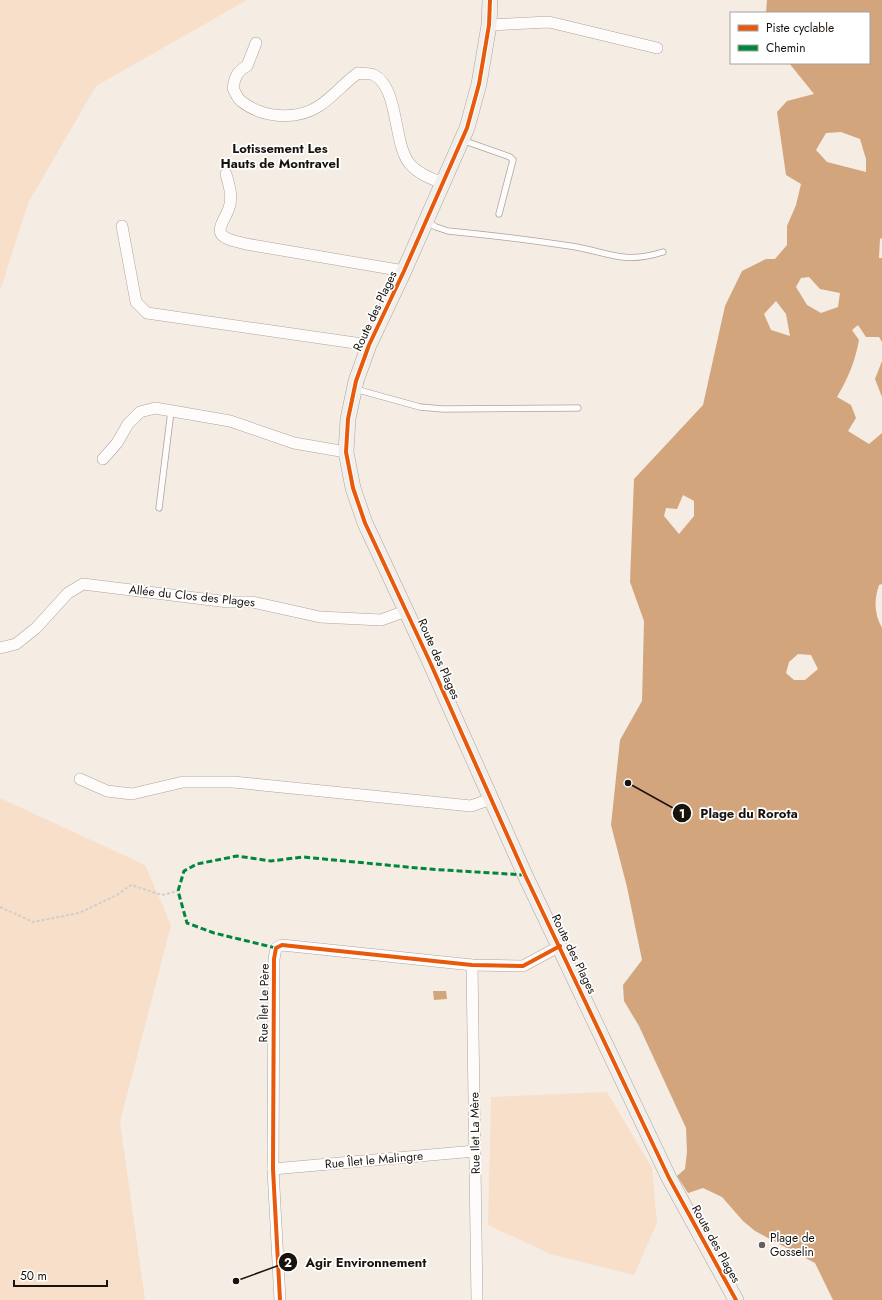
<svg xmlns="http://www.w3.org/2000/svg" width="882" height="1300" font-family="Jost,sans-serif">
	<rect width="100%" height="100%" fill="#f5ece4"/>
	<!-- green -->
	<g fill="#f7dfca">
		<polygon points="0,0 247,0 96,86 28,203 0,291"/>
		<polygon points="0,798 145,865 171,925 120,1122 145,1300 0,1300"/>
		<polygon points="607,1092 652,1168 657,1223 634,1275 550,1254 488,1225 491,1097"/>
	</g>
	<!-- water -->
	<g fill="#d2a57c" fill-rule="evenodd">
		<path d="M767,0H882V238L880,239L879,258H882V342L879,337H866L858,325L852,330L859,340C855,362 848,378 837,397L851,405L856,418L848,431L869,444L882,433V584L879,585C874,600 874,614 882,628V1300H833L815,1263L755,1231L743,1221L722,1197L703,1188L688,1193L677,1176L685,1169L687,1152L686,1128L639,1026L624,1001L623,985L642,960L627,887L611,825L620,740L642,701L644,621L630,582L634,479L703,405L725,306L742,271L766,259H775L787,245V226L796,205L801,184L786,175L777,112L787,101L814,94L789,63H869V13H766ZM841,132L860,139L866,159V172L827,162L816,150L826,133ZM809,277L820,289L840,293L838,307L821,313L807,305L796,287L801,278ZM776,301L786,314L790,336L771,330L764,314ZM683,495L694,501V516L679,534L664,516L666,508L677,509ZM798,654L811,655L818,669L805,680H794L786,673L789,662Z"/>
		<polygon points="882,361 882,397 875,379"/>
		<polygon points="433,991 446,991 447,999 434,1000"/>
	</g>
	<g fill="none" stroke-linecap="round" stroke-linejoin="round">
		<!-- lane casing -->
		<g stroke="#aba49e" stroke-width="7">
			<g id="lane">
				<polyline points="462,140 510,157 513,160 499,214"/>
				<path d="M427,222L436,227L448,231C489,235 530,240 570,246C610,252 622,265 663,252"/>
				<polyline points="355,389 420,407 443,409 578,408"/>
				<polyline points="159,508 171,411"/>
			</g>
		</g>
		<!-- street casing -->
		<g stroke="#aba49e" stroke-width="12">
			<g id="street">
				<polyline points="489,25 549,22 657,48"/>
				<path d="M256,43L247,66C237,71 235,77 233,88C235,92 237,98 241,101C262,118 296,121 319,106C333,97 344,83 358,73C363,74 370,73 374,75C399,88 393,142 409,163C418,174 431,179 444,183"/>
				<path d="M226,174C229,185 233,197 229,208C227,215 216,229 222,235C226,240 239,242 246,244L404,271"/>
				<polyline points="122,226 136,302 147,313 369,345"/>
				<polyline points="103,459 117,443 128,424 140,412 155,408 230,421 294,443 346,452"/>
				<polyline points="0,648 16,644 36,628 68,593 83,584 228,602 252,602 320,617 381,620 406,611"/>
				<polyline points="80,779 107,791 132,794 183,782 233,782 471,806 491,799"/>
				<polyline points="472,965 477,1300"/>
				<polyline points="273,1169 475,1151"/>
				<polyline points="280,1300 273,1169 274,959 276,948 282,945 472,965 523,966 560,946"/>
			</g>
		</g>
		<!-- secondary casing -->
		<g stroke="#aba49e" stroke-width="16">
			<polyline id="secondary" points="490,0 489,25 479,84 467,128 404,271 369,345 356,381 348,419 346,452 353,488 365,523 429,660 525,875 669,1178 736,1300"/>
		</g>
		<!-- path -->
		<polyline stroke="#d1cecb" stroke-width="2" stroke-dasharray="3 2" stroke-linecap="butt" points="0,907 33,922 79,913 117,895 131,885 162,895 178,891"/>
		<!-- lane -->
		<use href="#lane" stroke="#fefcfb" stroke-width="5.5"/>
		<!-- street -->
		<use href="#street" stroke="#fefcfb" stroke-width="11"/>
		<!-- secondary -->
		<use href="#secondary" stroke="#f2efeb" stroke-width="15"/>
		<!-- quiet -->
		<polyline stroke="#00873e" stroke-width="3" stroke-dasharray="6 3" stroke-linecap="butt" points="276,948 214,933 187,923 178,891 184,871 197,864 237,856 271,861 303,857 428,869 525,875"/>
		<!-- cycleway casing -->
		<g stroke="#fff" stroke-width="6">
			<g id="cycleway">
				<polyline points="490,0 489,25 479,84 467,128 404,271 369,345 356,381 348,419 346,452 353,488 365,523 429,660 525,875 669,1178 736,1300"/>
				<polyline points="280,1300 273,1169 274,959 276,948 282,945 472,965 523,966 560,946"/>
			</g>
		</g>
		<!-- cycleway -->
		<use href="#cycleway" stroke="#e8590c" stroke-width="4"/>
	</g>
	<!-- markers -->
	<circle fill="#665f59" stroke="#fff" stroke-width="1.5" cx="762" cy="1245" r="4"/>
	<g text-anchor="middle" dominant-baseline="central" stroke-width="3.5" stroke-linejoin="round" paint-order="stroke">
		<!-- street labels -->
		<g font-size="12" fill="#19130e" stroke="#fff">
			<text transform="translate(375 311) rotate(-65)">Route des Plages</text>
			<text transform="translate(192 596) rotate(6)">Allée du Clos des Plages</text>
			<text transform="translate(439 659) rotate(66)">Route des Plages</text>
			<text transform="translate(574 954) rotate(64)">Route des Plages</text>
			<text transform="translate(264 1003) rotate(-89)">Rue Îlet Le Père</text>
			<text transform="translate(475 1133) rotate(-91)">Rue Ilet La Mère</text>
			<text transform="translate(374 1160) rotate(-5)">Rue Îlet le Malingre</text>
			<text transform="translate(716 1244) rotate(61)">Route des Plages</text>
		</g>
		<!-- poi labels -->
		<g font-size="12" fill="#19130e" stroke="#fff" text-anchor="start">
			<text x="770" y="1238">Plage de<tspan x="770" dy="14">Gosselin</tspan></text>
		</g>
		<!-- neighbourhood labels -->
		<g font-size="13" font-weight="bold" fill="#19130e" stroke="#fff">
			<text x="280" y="148">Lotissement Les<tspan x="280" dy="15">Hauts de Montravel</tspan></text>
		</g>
	</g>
	<!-- callouts -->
	<path fill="none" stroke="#19130e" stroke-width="1.5" d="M628 783L682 813M236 1281L288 1262"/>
	<g fill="#19130e" stroke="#fff" stroke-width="1.5">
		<circle cx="628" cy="783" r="4"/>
		<circle cx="236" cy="1281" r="4"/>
		<circle cx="682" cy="813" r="10"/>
		<circle cx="288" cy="1262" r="10"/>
	</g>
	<g font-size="12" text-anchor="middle" font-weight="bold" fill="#fff">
		<text x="682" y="818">1</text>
		<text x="288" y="1267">2</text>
	</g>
	<g font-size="13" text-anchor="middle" font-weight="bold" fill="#19130e" stroke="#fff" stroke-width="3.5" stroke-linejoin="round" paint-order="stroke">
		<text x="749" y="818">Plage du Rorota</text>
		<text x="366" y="1267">Agir Environnement</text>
	</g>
	<!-- legend -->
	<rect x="730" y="12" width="140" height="52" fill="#ffffff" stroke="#a3a19f"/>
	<rect x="738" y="25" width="20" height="6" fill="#e8590c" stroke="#a3a19f"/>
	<text x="766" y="32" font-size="12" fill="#19130e">Piste cyclable</text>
	<rect x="738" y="45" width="20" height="6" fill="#00873e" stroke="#a3a19f"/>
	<text x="766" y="52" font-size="12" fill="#19130e">Chemin</text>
	<!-- scale -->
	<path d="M14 1280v6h93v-6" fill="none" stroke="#19130e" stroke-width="2"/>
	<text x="20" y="1280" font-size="12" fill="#19130e" stroke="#ffffff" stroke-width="3" paint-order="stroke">50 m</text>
</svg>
